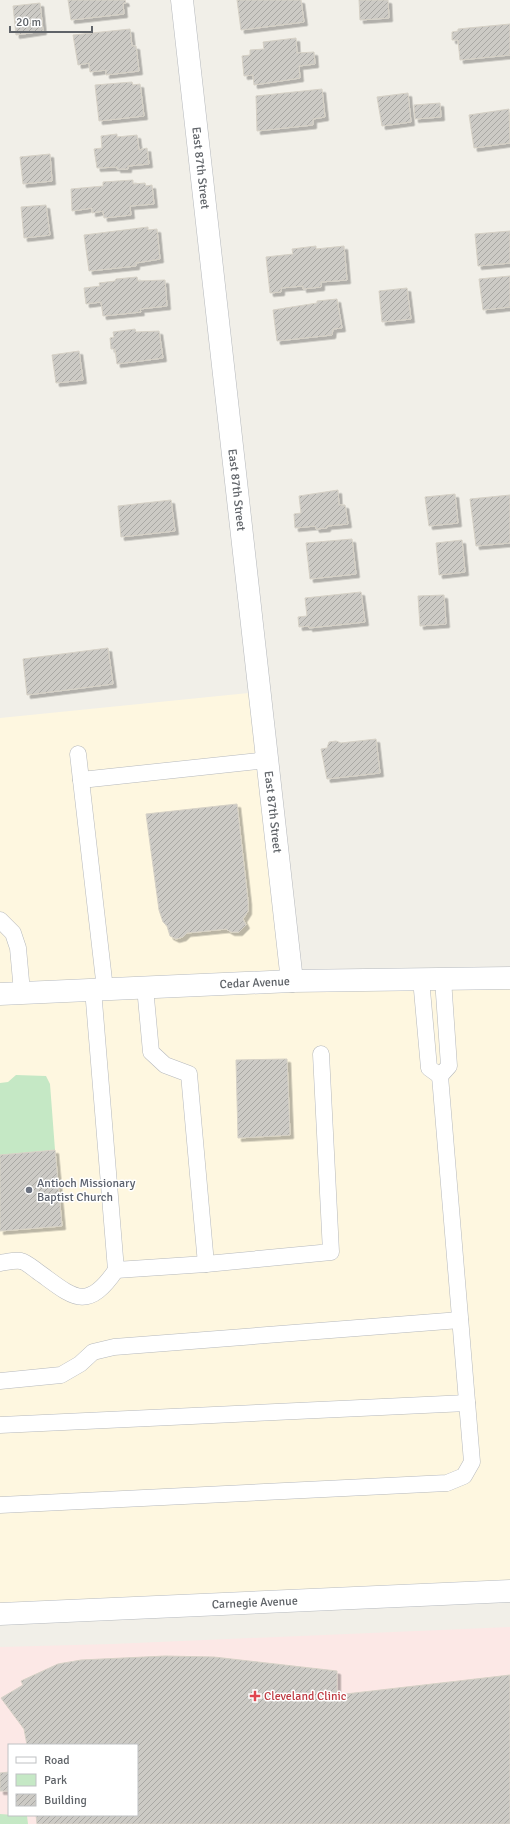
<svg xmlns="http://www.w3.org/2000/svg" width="510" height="1824" font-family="Signika,sans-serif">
	<defs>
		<pattern id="building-hatch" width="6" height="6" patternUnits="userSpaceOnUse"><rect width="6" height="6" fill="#cccac5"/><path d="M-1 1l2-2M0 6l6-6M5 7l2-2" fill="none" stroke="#a9a8a4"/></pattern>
		<filter id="shadow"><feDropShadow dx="3.5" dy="3.5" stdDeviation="0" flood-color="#0004"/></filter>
	</defs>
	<rect width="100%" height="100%" fill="#f1efe8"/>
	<!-- commercial -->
	<polygon fill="#fef7e0" points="259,692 292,980 510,978 510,1591 0,1614 0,718"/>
	<!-- medical -->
	<path fill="#fce8e6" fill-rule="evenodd" d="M510,1627V1824H0V1647L112,1644ZM9,1745H137V1815H9Z"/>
	<!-- green -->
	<g fill="#c5e8c5">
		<polygon points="16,1075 46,1076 50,1084 55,1150 0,1155 0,1083 8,1082"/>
		<polygon points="0,1814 27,1816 28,1824 0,1824"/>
	</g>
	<!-- building -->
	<g fill="url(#building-hatch)" stroke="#d6d1c6" filter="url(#shadow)">
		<polygon points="68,0 125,0 126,3 123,3 124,14 71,20"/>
		<polygon points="237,0 301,0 304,22 241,30"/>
		<polygon points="359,0 388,0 389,18 360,20"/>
		<polygon points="40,3 43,31 16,35 13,6"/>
		<polygon points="510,24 510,55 460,60 458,40 452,40 452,32 458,31 458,29"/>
		<polygon points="130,29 132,46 136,46 139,71 106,75 106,70 90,72 89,63 78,65 73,35"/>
		<polygon points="296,38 297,53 314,52 315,64 299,66 300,78 254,85 253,75 244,76 242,56 250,55 250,50 264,49 263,42"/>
		<polygon points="132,82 133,85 140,84 144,116 99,121 95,85"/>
		<polygon points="322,89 325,117 313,119 313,125 257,131 256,96"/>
		<polygon points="408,93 411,122 382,126 377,97"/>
		<polygon points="440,103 441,117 415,119 414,105"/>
		<polygon points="509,109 510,143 474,148 469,115"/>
		<polygon points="117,134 117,137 137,135 139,150 147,148 149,164 128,166 128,169 117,169 117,167 97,168 94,149 102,148 101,136"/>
		<polygon points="50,154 52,181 23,184 20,157"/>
		<polygon points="133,180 133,184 145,183 146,186 152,185 154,204 130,206 131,215 104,218 103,211 92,213 92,208 72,211 71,189 103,186 103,182"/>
		<polygon points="46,205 50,235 24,238 21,207"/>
		<polygon points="148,227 148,230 157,229 160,259 136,263 136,266 89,271 84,235"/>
		<polygon points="510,231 510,263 478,266 475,234"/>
		<polygon points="316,246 316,249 344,246 347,280 321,282 321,287 303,289 303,286 281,288 281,292 270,293 266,257 293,254 292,249"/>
		<polygon points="510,276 510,307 483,310 479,279"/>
		<polygon points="137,277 138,281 165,280 167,306 140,309 141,312 103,316 101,302 86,304 84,288 100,286 99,283 115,281 116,279"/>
		<polygon points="407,288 411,319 382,322 379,291"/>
		<polygon points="337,299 342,328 333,329 332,335 277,341 273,310 317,303 317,301"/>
		<polygon points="135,329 136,332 159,331 163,358 117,364 115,349 111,349 110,338 114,337 113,332"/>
		<polygon points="79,351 83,380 56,383 52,355"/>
		<polygon points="338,490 339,505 345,505 348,524 327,526 327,528 316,529 315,526 295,528 294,514 301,513 299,496"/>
		<polygon points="455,494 458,523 429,526 425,497"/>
		<polygon points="510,495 510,543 476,546 470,499"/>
		<polygon points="171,500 175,531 121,537 118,506"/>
		<polygon points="352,539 356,574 310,579 306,543"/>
		<polygon points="462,540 465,572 439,575 436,543"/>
		<polygon points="361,592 365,622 309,628 309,626 299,627 298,617 307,616 305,598"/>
		<polygon points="444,595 446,624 420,626 418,596"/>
		<polygon points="108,648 113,684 27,695 23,659"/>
		<polygon points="376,739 380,773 327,779 321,749 327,748 329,742 336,741 341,743"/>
		<polygon points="237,804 248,901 248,911 243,919 246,925 239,932 231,932 226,929 187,933 183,937 176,939 170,936 167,926 163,922 159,910 146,814"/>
		<polygon points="287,1059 290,1135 238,1138 236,1060"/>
		<polygon points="55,1150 62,1226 0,1231 0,1155"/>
		<polygon points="165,1656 214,1657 337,1671 337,1695 510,1675 510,1824 37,1824 36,1815 137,1815 137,1745 27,1745 24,1729 1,1698 23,1685 21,1681 58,1664 81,1660"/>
		<polygon points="9,1772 9,1791 0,1791 0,1773"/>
	</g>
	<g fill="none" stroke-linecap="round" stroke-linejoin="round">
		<!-- lane casing -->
		<g stroke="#b5b8bc" stroke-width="17">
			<g id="lane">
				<polyline points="78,754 105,989"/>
				<polyline points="81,780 267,760"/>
				<polyline points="0,920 13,933 18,948 22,992"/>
				<polyline points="421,979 429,1068 440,1076 449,1066 443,979"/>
				<polyline points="145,987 151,1052 165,1065 189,1074 206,1264"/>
				<polyline points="93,989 116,1270 206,1264 331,1252 321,1054"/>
				<path d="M0,1263C7,1262 15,1260 21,1261C26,1262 33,1268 37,1271C72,1296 86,1314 116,1270"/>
				<polyline points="0,1381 61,1375 80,1364 93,1352 114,1347 460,1320"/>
				<polyline points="0,1425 467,1403"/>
				<polyline points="0,1505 447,1483 464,1476 472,1462 440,1076"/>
			</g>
		</g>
		<!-- street casing -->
		<g stroke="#b5b8bc" stroke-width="23">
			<g id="street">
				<path id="s1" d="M182,0L292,981"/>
			</g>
		</g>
		<!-- secondary casing -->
		<g stroke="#b6babf" stroke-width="23">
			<g id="secondary">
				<path id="s2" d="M0,994L292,981L510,978"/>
				<path id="s3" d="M0,1614L510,1591"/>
			</g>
		</g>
		<!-- lane -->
		<use href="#lane" stroke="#fff" stroke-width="16"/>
		<!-- street -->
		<use href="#street" stroke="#fff" stroke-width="22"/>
		<!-- secondary -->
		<use href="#secondary" stroke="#fff" stroke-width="22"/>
	</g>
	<!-- markers -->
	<circle fill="#6b7280" stroke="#fff" stroke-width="1.5" cx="29" cy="1190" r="4"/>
	<path fill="#e0444e" stroke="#fff" stroke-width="1.5" d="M253 1690h4v4h4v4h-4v4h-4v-4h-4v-4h4z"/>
	<g text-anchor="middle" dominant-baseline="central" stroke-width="3" stroke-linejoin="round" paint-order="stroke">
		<!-- street labels -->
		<g font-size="12" fill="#5f6368" stroke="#fff">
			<text stroke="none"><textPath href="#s1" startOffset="169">East 87th Street</textPath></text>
			<text stroke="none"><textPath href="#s1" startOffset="493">East 87th Street</textPath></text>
			<text stroke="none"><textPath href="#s1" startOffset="817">East 87th Street</textPath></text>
			<text stroke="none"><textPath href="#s2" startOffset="255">Cedar Avenue</textPath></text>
			<text stroke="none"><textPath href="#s3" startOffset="255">Carnegie Avenue</textPath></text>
		</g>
		<!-- worship labels -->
		<g font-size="12" fill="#5b616d" stroke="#fff" text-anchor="start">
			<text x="37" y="1183">Antioch Missionary<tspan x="37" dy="14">Baptist Church</tspan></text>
		</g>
		<!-- health labels -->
		<g font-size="12" fill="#be3a42" stroke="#fff" text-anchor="start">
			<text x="264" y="1696">Cleveland Clinic</text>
		</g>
	</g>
	<!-- legend -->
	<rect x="8" y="1744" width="130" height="72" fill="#ffffff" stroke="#bfc1c3"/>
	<rect x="16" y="1757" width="20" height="6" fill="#ffffff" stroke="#bfc1c3"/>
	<text x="44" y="1764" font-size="12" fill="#5f6368">Road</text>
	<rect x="16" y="1774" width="20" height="12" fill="#c5e8c5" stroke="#bfc1c3"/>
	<text x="44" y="1784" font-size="12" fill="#5f6368">Park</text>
	<rect x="16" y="1794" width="20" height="12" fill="url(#building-hatch)" stroke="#bfc1c3"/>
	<text x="44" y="1804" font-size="12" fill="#5f6368">Building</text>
	<!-- scale -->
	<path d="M10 26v6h82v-6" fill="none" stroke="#5f6368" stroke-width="2"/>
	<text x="16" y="26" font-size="12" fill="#5f6368" stroke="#ffffff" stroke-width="3" paint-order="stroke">20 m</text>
</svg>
